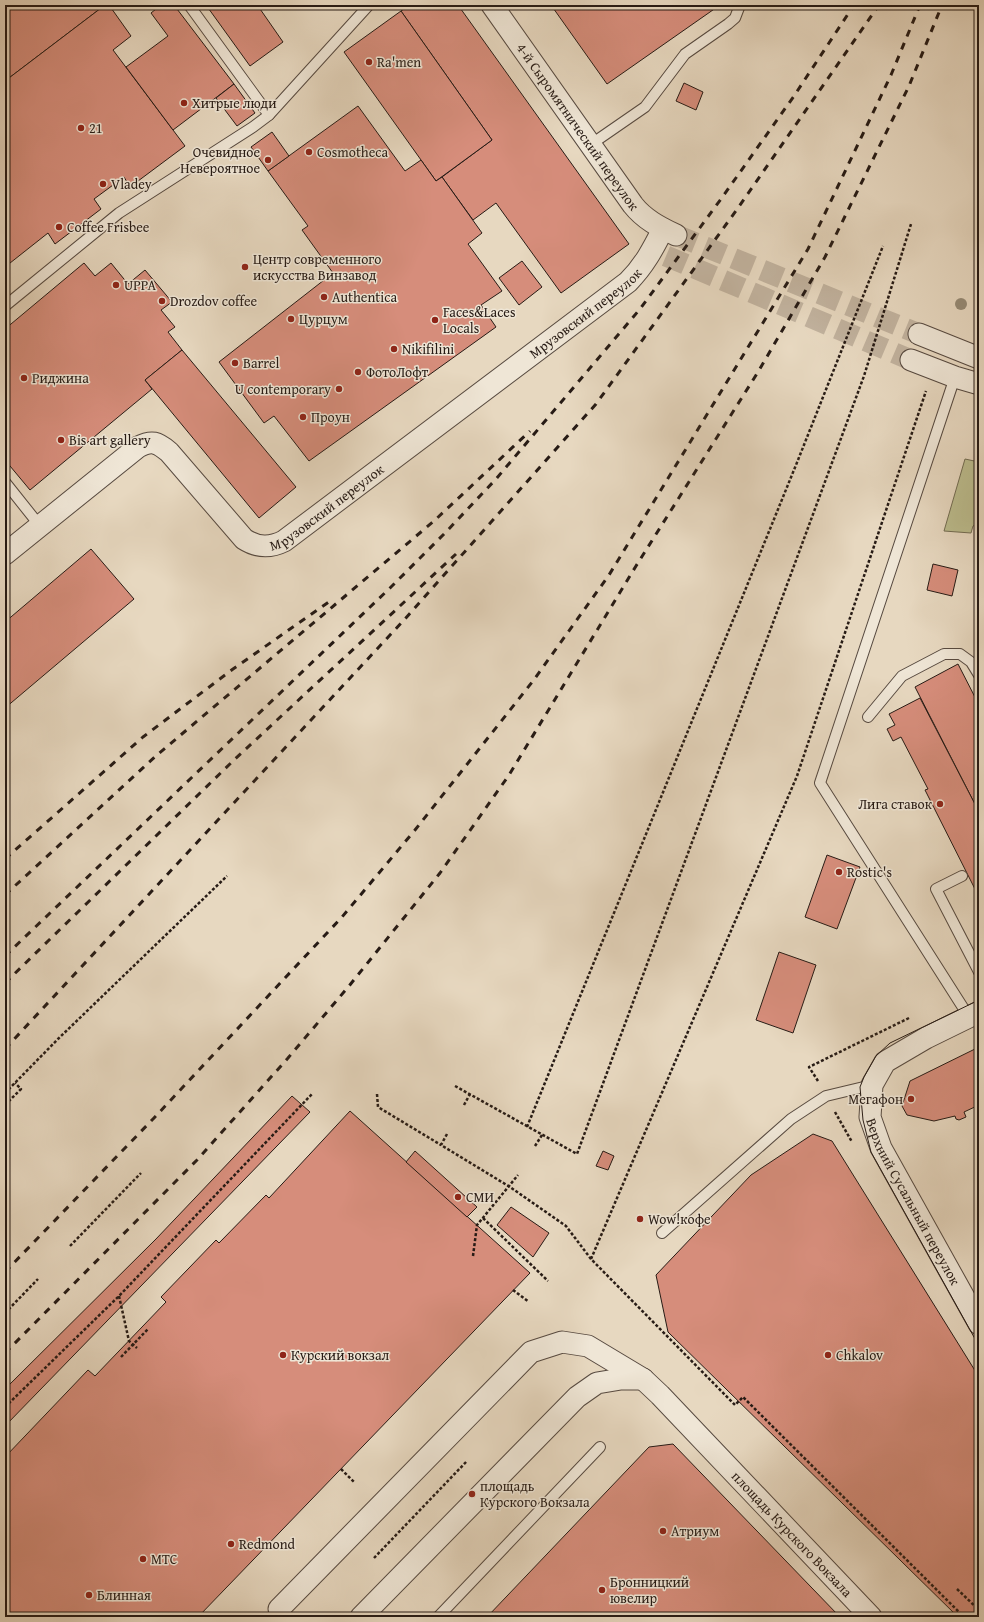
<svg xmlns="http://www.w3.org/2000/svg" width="984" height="1622" font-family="'Gentium Book Plus',serif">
	<rect width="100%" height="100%" fill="#e7d8c0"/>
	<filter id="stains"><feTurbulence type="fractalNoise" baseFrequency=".005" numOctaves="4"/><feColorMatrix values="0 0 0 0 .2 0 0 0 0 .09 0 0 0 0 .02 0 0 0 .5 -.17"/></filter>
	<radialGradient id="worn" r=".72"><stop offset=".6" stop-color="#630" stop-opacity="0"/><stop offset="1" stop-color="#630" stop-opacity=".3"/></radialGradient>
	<!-- green -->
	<polygon fill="#bcbd8e" stroke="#726c52" points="965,459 979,462 979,523 973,526 971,533 944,531"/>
	<!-- building -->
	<g fill="#d68d7b" stroke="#271b15">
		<polygon points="5,5 105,5 5,81"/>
		<polygon points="105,5 109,5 131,36 113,50 185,146 130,187 124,177 94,199 101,209 55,244 48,233 5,267 5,81"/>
		<polygon points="161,5 174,5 234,84 173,130 126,67 168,36 151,13"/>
		<polygon points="206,5 260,5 258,6 283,42 250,66"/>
		<polygon points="410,5 458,5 629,244 561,293 496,203 473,220 442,177 492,140 401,11"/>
		<polygon points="551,5 720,5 607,84"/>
		<polygon points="401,11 492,140 436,181 344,52"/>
		<polygon points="684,83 703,92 696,110 676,101"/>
		<polygon points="234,84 255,113 237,126 216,98"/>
		<polygon points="358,106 405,171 421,160 436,181 442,177 482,233 468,244 502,291 481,305 496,327 309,461 274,416 264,423 219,362 333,273 302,230 308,226 268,171"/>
		<polygon points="272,132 289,156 268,171 251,147"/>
		<polygon points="522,261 542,287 519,305 499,278"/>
		<polygon points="84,263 95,276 111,263 128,284 145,270 172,302 161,310 175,327 168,332 182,350 145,380 152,389 30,490 5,460 5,329"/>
		<polygon points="182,350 296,487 259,518 145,380"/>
		<polygon points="91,549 134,599 5,708 5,622"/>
		<polygon points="933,564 958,570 952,596 927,590"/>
		<polygon points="958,664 979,705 979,812 915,687"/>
		<polygon points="920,698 979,812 979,897 925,790 928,789 901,737 893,741 887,729 895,725 889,714"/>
		<polygon points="827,855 860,867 837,929 805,917"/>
		<polygon points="779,952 816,965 793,1033 756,1020"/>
		<polygon points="979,1047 979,1105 964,1112 966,1117 959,1120 956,1119 955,1116 934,1121 907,1115 902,1106 910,1081"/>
		<polygon points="292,1096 310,1112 5,1426 5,1389 156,1239"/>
		<polygon points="350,1111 530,1273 198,1617 5,1617 5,1457 88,1370 95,1376 166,1302 161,1297 216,1240 219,1243 266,1195 269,1198"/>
		<polygon points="813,1134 832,1141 979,1377 979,1617 958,1617 668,1332 656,1275 751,1175"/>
		<polygon points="415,1151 477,1207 467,1217 406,1162"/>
		<polygon points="603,1151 614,1156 608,1170 596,1166"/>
		<polygon points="511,1207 549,1233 533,1257 497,1225"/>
		<polygon points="673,1444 839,1616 838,1617 487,1617 649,1447"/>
	</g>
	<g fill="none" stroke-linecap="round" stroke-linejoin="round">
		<!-- minor-tunnel -->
		<g stroke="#c1b29e" stroke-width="21" stroke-dasharray="21 10" stroke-linecap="butt">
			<polyline points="676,235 919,334"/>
			<polyline points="666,256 911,360"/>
		</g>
		<!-- service casing -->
		<g stroke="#574a40" stroke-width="12">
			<g id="service">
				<polyline points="189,5 269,115"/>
				<polyline points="590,145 645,107 685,54 728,24 735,18 740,5"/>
				<polyline points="5,306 119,213 253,127 269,115 369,5"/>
				<polyline points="955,377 820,783 969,1017"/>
				<polyline points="5,482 40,526"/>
				<polyline points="868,717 902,676 944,654 960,654 971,662 979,675"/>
				<polyline points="962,876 936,889 979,972"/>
				<polyline points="662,1233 791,1119 826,1096 872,1085"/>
				<polyline points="438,1617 600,1447"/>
			</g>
		</g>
		<!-- minor casing -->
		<g stroke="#574a40" stroke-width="23">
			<g id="minor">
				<path id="s1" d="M492,5L633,205C644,219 659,227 676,235"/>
				<polyline points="919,334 979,358"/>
				<polyline points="911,360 955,377 979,384"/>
				<path id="s2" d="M5,554L138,447C152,440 157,442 169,452L244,539C258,548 270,548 284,541L628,282C644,266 653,249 663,229"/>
				<path id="s3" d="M979,1012L926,1038L885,1062L872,1085L870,1117L881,1148L979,1324"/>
				<path id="s4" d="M279,1609L531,1352L562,1342L588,1346L643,1379L660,1395L871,1617"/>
				<polyline points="361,1617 577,1397 597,1383 621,1379 643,1379"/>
			</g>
		</g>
		<!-- path -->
		<g stroke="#271b15" stroke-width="2.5" stroke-dasharray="3 2" stroke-linecap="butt">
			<polyline points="818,1081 809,1067 909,1018"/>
			<polyline points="455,1086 577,1154 864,376 911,224"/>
			<polyline points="5,1093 59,1038 227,876"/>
			<polyline points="377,1094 378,1107 441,1145"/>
			<polyline points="5,1105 21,1089 15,1083"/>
			<polyline points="464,1105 470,1094"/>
			<polyline points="835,1112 852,1142"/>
			<polyline points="527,1127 796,465 883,246"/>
			<polyline points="447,1134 441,1145 510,1187 566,1226 591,1259 735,1405 743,1397 964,1617"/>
			<polyline points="535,1146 542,1135"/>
			<polyline points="483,1218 548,1281"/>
			<polyline points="70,1246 141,1173"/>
			<polyline points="473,1256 477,1225 518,1175"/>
			<polyline points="591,1259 797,776 926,391"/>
			<polyline points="513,1290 529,1302"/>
			<polyline points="119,1296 129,1341 137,1348"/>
			<polyline points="5,1313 38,1279"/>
			<polyline points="121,1357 148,1329"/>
			<polyline points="5,1407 119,1296 312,1094"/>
			<polyline points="341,1469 355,1483"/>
			<polyline points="374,1558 467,1461"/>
			<polyline points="957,1589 979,1610"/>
		</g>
		<!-- service -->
		<use href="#service" stroke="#efe6d6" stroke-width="10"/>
		<!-- minor -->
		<use href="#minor" stroke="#efe6d6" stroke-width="21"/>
		<!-- tram -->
		<polyline stroke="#271b15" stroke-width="1" points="979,1000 890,1043 876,1056 864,1077 860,1087 863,1120 871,1152 979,1346"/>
		<!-- rail -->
		<g stroke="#271b15" stroke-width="3" stroke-dasharray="7 7" stroke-linecap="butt">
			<polyline points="5,859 143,737 233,669 333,599"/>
			<polyline points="5,895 157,755 434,521 530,431"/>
			<polyline points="5,956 391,587 445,533 496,479 640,309 721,199 794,96 854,5"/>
			<polyline points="5,983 235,759 456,554"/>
			<polyline points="5,1049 404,620 596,404 738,208 879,5"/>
			<polyline points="5,1272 154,1118 342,917 415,830 533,681 609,575 808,249 891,75 920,5"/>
			<polyline points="5,1353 197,1160 288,1058 349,986 440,873 509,775 636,566 758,372 825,257 909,86 942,5"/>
		</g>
	</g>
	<!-- trees -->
	<circle fill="#968b76" cx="961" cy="304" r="6"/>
	<!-- markers -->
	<g fill="#8f2418" stroke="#efe6d6" stroke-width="1.5">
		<circle cx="369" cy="62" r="4"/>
		<circle cx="184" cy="103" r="4"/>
		<circle cx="81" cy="128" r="4"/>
		<circle cx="309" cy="152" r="4"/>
		<circle cx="268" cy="160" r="4"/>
		<circle cx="103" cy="184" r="4"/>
		<circle cx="59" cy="227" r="4"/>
		<circle cx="245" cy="267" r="4"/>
		<circle cx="116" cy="285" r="4"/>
		<circle cx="324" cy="297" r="4"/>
		<circle cx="162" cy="301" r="4"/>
		<circle cx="291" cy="319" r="4"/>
		<circle cx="435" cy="320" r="4"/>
		<circle cx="394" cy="349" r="4"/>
		<circle cx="235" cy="363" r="4"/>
		<circle cx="358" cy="372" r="4"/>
		<circle cx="24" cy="378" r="4"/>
		<circle cx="339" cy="389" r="4"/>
		<circle cx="303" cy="417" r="4"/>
		<circle cx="61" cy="440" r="4"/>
		<circle cx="940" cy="804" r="4"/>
		<circle cx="839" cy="872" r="4"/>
		<circle cx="911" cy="1099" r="4"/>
		<circle cx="458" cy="1197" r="4"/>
		<circle cx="640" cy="1219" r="4"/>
		<circle cx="283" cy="1355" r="4"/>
		<circle cx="828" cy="1355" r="4"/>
		<circle cx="472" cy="1494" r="4"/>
		<circle cx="663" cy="1531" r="4"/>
		<circle cx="231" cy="1544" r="4"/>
		<circle cx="143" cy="1559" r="4"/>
		<circle cx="602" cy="1590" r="4"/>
		<circle cx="89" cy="1595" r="4"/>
	</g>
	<g text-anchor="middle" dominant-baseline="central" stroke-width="3" stroke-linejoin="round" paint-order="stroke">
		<!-- poi labels -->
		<g font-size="14" fill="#271b15" stroke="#efe6d6" text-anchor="start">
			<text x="377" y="62">Ra'men</text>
			<text x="192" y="103">Хитрые люди</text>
			<text x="89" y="128">21</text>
			<text x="260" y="152" text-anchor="end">Очевидное<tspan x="260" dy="16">Невероятное</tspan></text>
			<text x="317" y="152">Cosmotheca</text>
			<text x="111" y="184">Vladey</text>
			<text x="67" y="227">Coffee Frisbee</text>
			<text x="253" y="259">Центр современного<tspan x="253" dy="16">искусства Винзавод</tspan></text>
			<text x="124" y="285">UPPA</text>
			<text x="332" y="297">Authentica</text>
			<text x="170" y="301">Drozdov coffee</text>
			<text x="443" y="312">Faces&amp;Laces<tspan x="443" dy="16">Locals</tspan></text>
			<text x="299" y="319">Цурцум</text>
			<text x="402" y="349">Nikifilini</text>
			<text x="243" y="363">Barrel</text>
			<text x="366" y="372">ФотоЛофт</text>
			<text x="32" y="378">Риджина</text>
			<text x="331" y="389" text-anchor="end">U contemporary</text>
			<text x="311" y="417">Проун</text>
			<text x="69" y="440">Bis art gallery</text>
			<text x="932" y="804" text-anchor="end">Лига ставок</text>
			<text x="847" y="872">Rostic's</text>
			<text x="903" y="1099" text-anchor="end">Мегафон</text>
			<text x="466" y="1197">СМИ</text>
			<text x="648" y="1219">Wow!кофе</text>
			<text x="291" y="1355">Курский вокзал</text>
			<text x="836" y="1355">Chkalov</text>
			<text x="480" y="1486">площадь<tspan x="480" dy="16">Курского Вокзала</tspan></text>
			<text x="671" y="1531">Атриум</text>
			<text x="239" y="1544">Redmond</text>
			<text x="151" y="1559">МТС</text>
			<text x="610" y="1582">Бронницкий<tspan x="610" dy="16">ювелир</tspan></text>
			<text x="97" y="1595">Блинная</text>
		</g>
		<!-- street labels -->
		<g font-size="14" fill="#271b15" stroke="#efe6d6">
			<text stroke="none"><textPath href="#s1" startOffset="149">4-й Сыромятнический переулок</textPath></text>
			<text stroke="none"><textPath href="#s2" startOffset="740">Мрузовский переулок</textPath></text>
			<text stroke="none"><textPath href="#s2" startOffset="416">Мрузовский переулок</textPath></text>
			<text stroke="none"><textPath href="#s3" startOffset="260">Верхний Сусальный переулок</textPath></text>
			<text stroke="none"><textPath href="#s4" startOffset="698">площадь Курского Вокзала</textPath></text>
		</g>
	</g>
	<!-- margin -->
	<rect width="984" height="1622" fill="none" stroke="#e7d8c0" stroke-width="20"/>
	<rect x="6" y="6" width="972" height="1610" fill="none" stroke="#271b15" stroke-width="2"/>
	<rect x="10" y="10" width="964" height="1602" fill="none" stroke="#271b15"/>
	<rect width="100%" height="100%" filter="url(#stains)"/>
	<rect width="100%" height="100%" fill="url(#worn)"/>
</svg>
